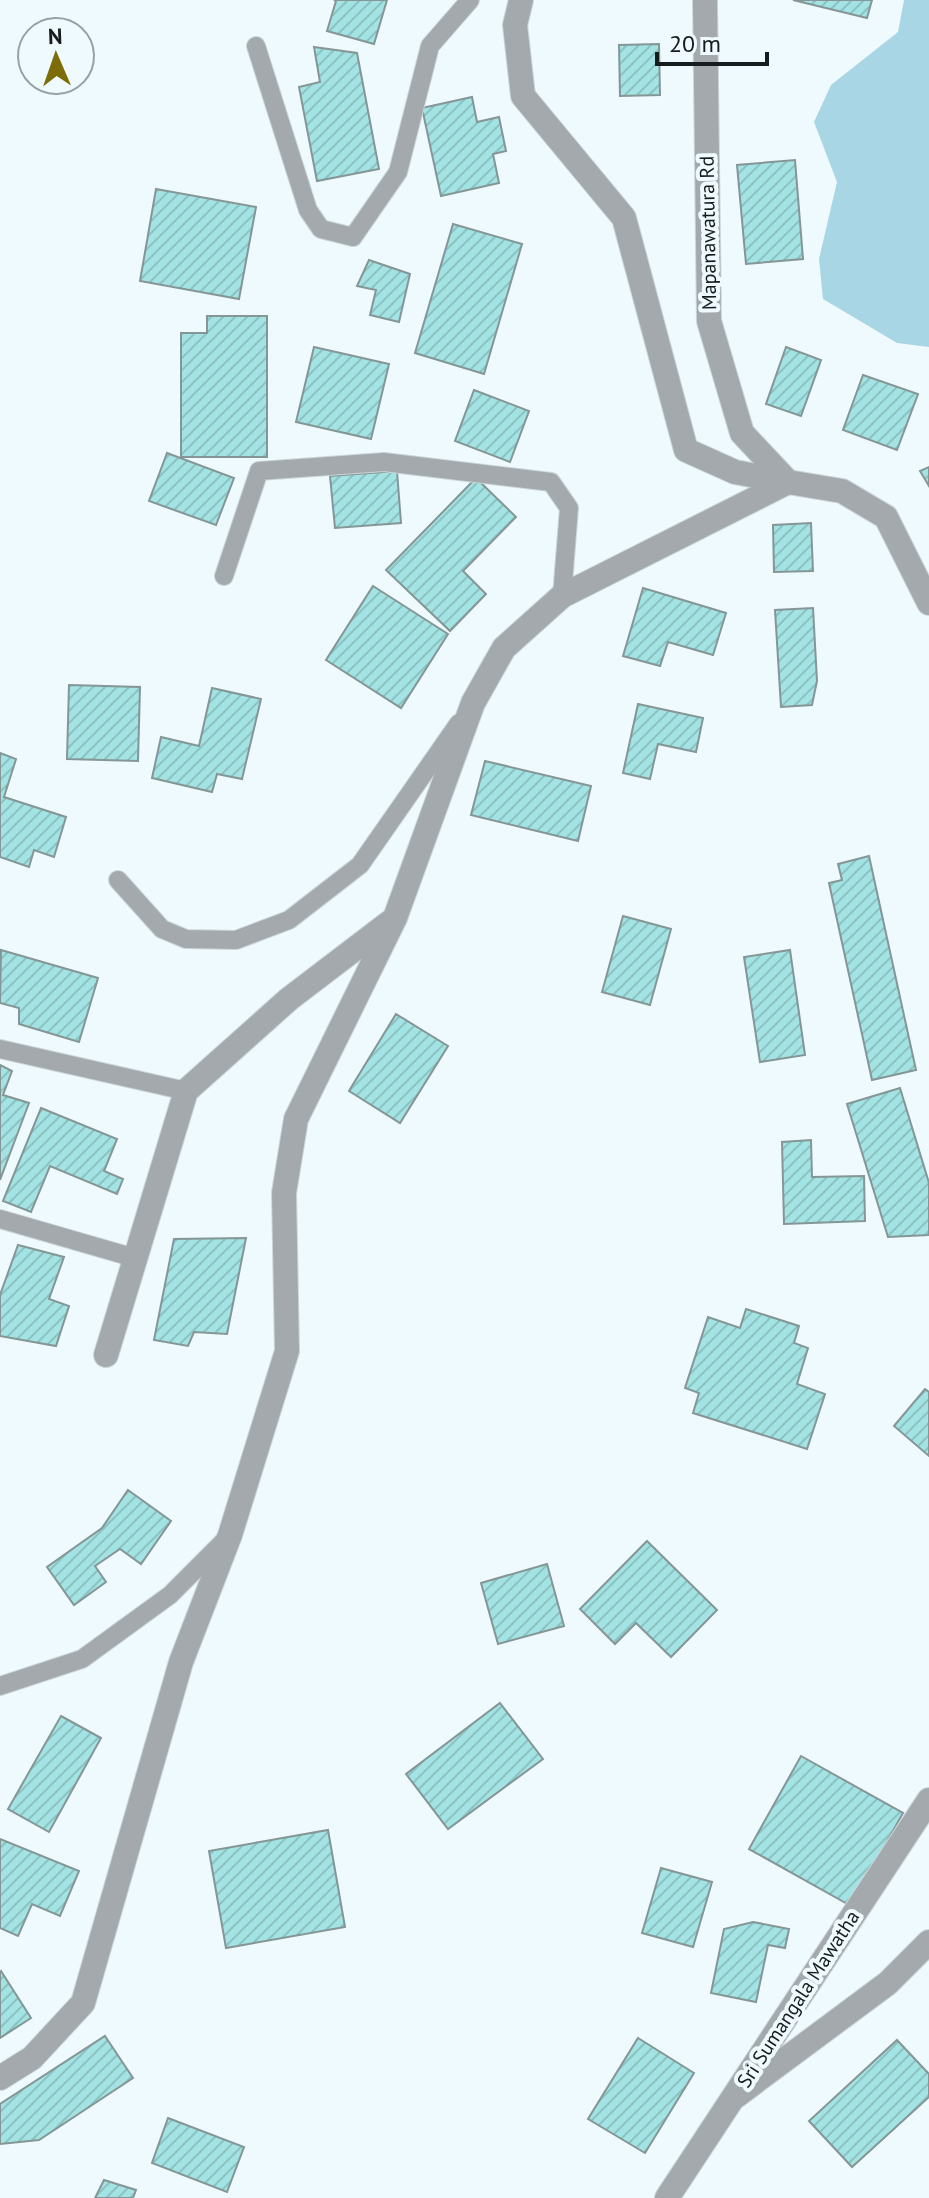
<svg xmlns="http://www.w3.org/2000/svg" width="929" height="2198" font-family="'PT Sans',sans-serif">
	<defs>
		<pattern id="building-hatch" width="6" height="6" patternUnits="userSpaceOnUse" patternTransform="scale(2)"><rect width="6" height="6" fill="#a3e3e3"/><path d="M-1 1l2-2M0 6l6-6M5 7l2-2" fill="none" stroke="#8cc2c2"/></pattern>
	</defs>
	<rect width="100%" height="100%" fill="#eefafd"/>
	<!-- grass -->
	<polygon fill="#a9d6e4" points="904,0 929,0 929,347 897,343 823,299 819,259 837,182 814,122 831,85 898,32"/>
	<!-- building -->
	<g fill="url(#building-hatch)" stroke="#849696" stroke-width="2">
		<polygon points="334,0 387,0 374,44 327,31 336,1"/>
		<polygon points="793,0 872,0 867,18"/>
		<polygon points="659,44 660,95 620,96 619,45"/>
		<polygon points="314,47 357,53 379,169 317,181 299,87 320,82"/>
		<polygon points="472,97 477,122 499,117 506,151 493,154 499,183 441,196 422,108"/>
		<polygon points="795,160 803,259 746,264 737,165"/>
		<polygon points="156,189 256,207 239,299 140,281"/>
		<polygon points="453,224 522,244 484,374 415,353"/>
		<polygon points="369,260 410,274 399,322 370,315 376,290 357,286"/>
		<polygon points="207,316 267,316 267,457 181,457 181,333 207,333"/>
		<polygon points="314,347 389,364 371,439 296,422"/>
		<polygon points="786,347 821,360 801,416 766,404"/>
		<polygon points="863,375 918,394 897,450 843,430"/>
		<polygon points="474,390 529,411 510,462 455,441"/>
		<polygon points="167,453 234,478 216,525 149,501"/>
		<polygon points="929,467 929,486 920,471"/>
		<polygon points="397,471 401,523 335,528 330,476"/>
		<polygon points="476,478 516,517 463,571 486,594 450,631 386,570"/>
		<polygon points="811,523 813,571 774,572 773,525"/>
		<polygon points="373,586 448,634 401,708 326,660"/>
		<polygon points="643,588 726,613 713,655 668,642 660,666 623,656"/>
		<polygon points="813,608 817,681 812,705 781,707 775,610"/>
		<polygon points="69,685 140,687 138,761 67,759"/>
		<polygon points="212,688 261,699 242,779 217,774 212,792 152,778 161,737 199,746"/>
		<polygon points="638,704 703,718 696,752 658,744 650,779 623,773"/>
		<polygon points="0,753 16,759 4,797 66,817 54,857 34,850 29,867 0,857"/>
		<polygon points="485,761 591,786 578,841 471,815"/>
		<polygon points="869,856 916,1070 872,1080 829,883 842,880 838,864"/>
		<polygon points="623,916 671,929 650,1005 602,992"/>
		<polygon points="1,950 98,978 79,1042 19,1024 19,1008 0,1003"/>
		<polygon points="790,950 805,1055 760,1062 744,957"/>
		<polygon points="396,1014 448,1046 400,1123 349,1091"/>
		<polygon points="0,1065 12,1071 3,1095 29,1103 0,1180"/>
		<polygon points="900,1088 929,1183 929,1235 888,1237 847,1104"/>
		<polygon points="41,1108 117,1139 104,1171 123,1179 117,1194 50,1166 31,1212 3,1201"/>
		<polygon points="811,1140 812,1177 864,1176 865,1221 784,1224 782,1142"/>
		<polygon points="246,1238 227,1334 194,1332 188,1346 154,1340 174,1239"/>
		<polygon points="18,1245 64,1257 49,1299 69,1306 56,1346 0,1336 0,1295"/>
		<polygon points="746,1309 799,1326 794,1343 808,1348 797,1384 825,1394 807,1449 693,1413 699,1393 685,1388 708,1317 740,1328"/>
		<polygon points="925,1389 929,1392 929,1456 894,1426"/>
		<polygon points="128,1490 171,1521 141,1564 120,1549 95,1566 106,1582 74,1605 47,1567 102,1528"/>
		<polygon points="647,1541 717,1610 671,1657 636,1623 615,1644 580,1609"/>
		<polygon points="547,1564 564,1626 498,1644 481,1583"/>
		<polygon points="500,1703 543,1759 448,1829 406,1774"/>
		<polygon points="61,1716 101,1738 49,1832 8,1809"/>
		<polygon points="801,1756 903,1813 851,1906 749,1849"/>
		<polygon points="328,1830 345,1927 226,1948 209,1851"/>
		<polygon points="0,1839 79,1871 60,1916 32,1904 18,1936 0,1928"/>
		<polygon points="661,1868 712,1882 693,1947 642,1933"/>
		<polygon points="753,1922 789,1929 785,1948 768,1945 756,2002 711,1993 724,1929"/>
		<polygon points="1,1971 31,2018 0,2038 0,1972"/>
		<polygon points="105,2036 133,2078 39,2140 0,2144 0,2104"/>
		<polygon points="638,2038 694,2073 645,2153 588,2119"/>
		<polygon points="897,2040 929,2074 929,2097 852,2167 809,2121"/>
		<polygon points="168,2118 244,2147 227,2192 152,2163"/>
		<polygon points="104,2180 136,2190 133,2198 95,2198"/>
	</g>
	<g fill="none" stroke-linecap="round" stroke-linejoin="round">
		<!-- service casing -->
		<g stroke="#cbd6d9" stroke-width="20">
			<g id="service">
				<polyline points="256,46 308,210 321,229 353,237 398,172 430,46 470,0"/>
				<polyline points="224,576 259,471 384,462 551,482 569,508 562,596"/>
				<polyline points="118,880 162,929 186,939 236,940 289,920 360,865 459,723"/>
				<polyline points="0,1049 186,1091"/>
				<polyline points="0,1219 135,1258"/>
				<polyline points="0,1686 82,1659 170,1595 225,1540"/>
			</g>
		</g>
		<!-- minor casing -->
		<g stroke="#cbd6d9" stroke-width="26">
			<g id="minor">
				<polyline points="521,0 515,25 523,96 624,218 686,450 735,472 788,482"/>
				<polyline points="106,1355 186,1091 289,999 390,922"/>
				<polyline points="0,2078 32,2058 83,2003 181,1662 230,1535 287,1351 284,1193 296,1119 395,918 473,703 504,648 562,596 788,482"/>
				<polyline points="736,2096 888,1983 929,1942"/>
			</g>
		</g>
		<!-- tertiary casing -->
		<g stroke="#cbd6d9" stroke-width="26">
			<g id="tertiary">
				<polyline points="705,0 709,321 742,433 788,482 842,491 886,517 929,603"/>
				<polyline points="667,2198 929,1800"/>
			</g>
		</g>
		<!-- service -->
		<use href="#service" stroke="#a3a9ad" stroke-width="18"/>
		<!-- minor -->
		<use href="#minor" stroke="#a3a9ad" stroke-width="24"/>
		<!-- tertiary -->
		<use href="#tertiary" stroke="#a3a9ad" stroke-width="24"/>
	</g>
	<g text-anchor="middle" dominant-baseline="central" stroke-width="8" stroke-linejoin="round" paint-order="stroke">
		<!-- street labels -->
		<g font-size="20" fill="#161c1e" stroke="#eefafd">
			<text transform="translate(708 233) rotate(-91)">Mapanawatura Rd</text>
			<text transform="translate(798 1999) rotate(-57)">Sri Sumangala Mawatha</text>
		</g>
	</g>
	<!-- north arrow -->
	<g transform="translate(56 56) rotate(358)"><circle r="38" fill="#eefafd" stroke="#98a1a4" stroke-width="2"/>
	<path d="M0-6L14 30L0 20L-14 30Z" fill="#7c6d09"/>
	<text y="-12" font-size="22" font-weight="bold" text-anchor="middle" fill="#161c1e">N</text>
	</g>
	<!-- scale -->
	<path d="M657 52v12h110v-12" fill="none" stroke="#161c1e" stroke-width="4"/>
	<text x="669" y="52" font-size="24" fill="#161c1e" stroke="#eefafd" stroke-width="6" paint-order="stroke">20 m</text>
</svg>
